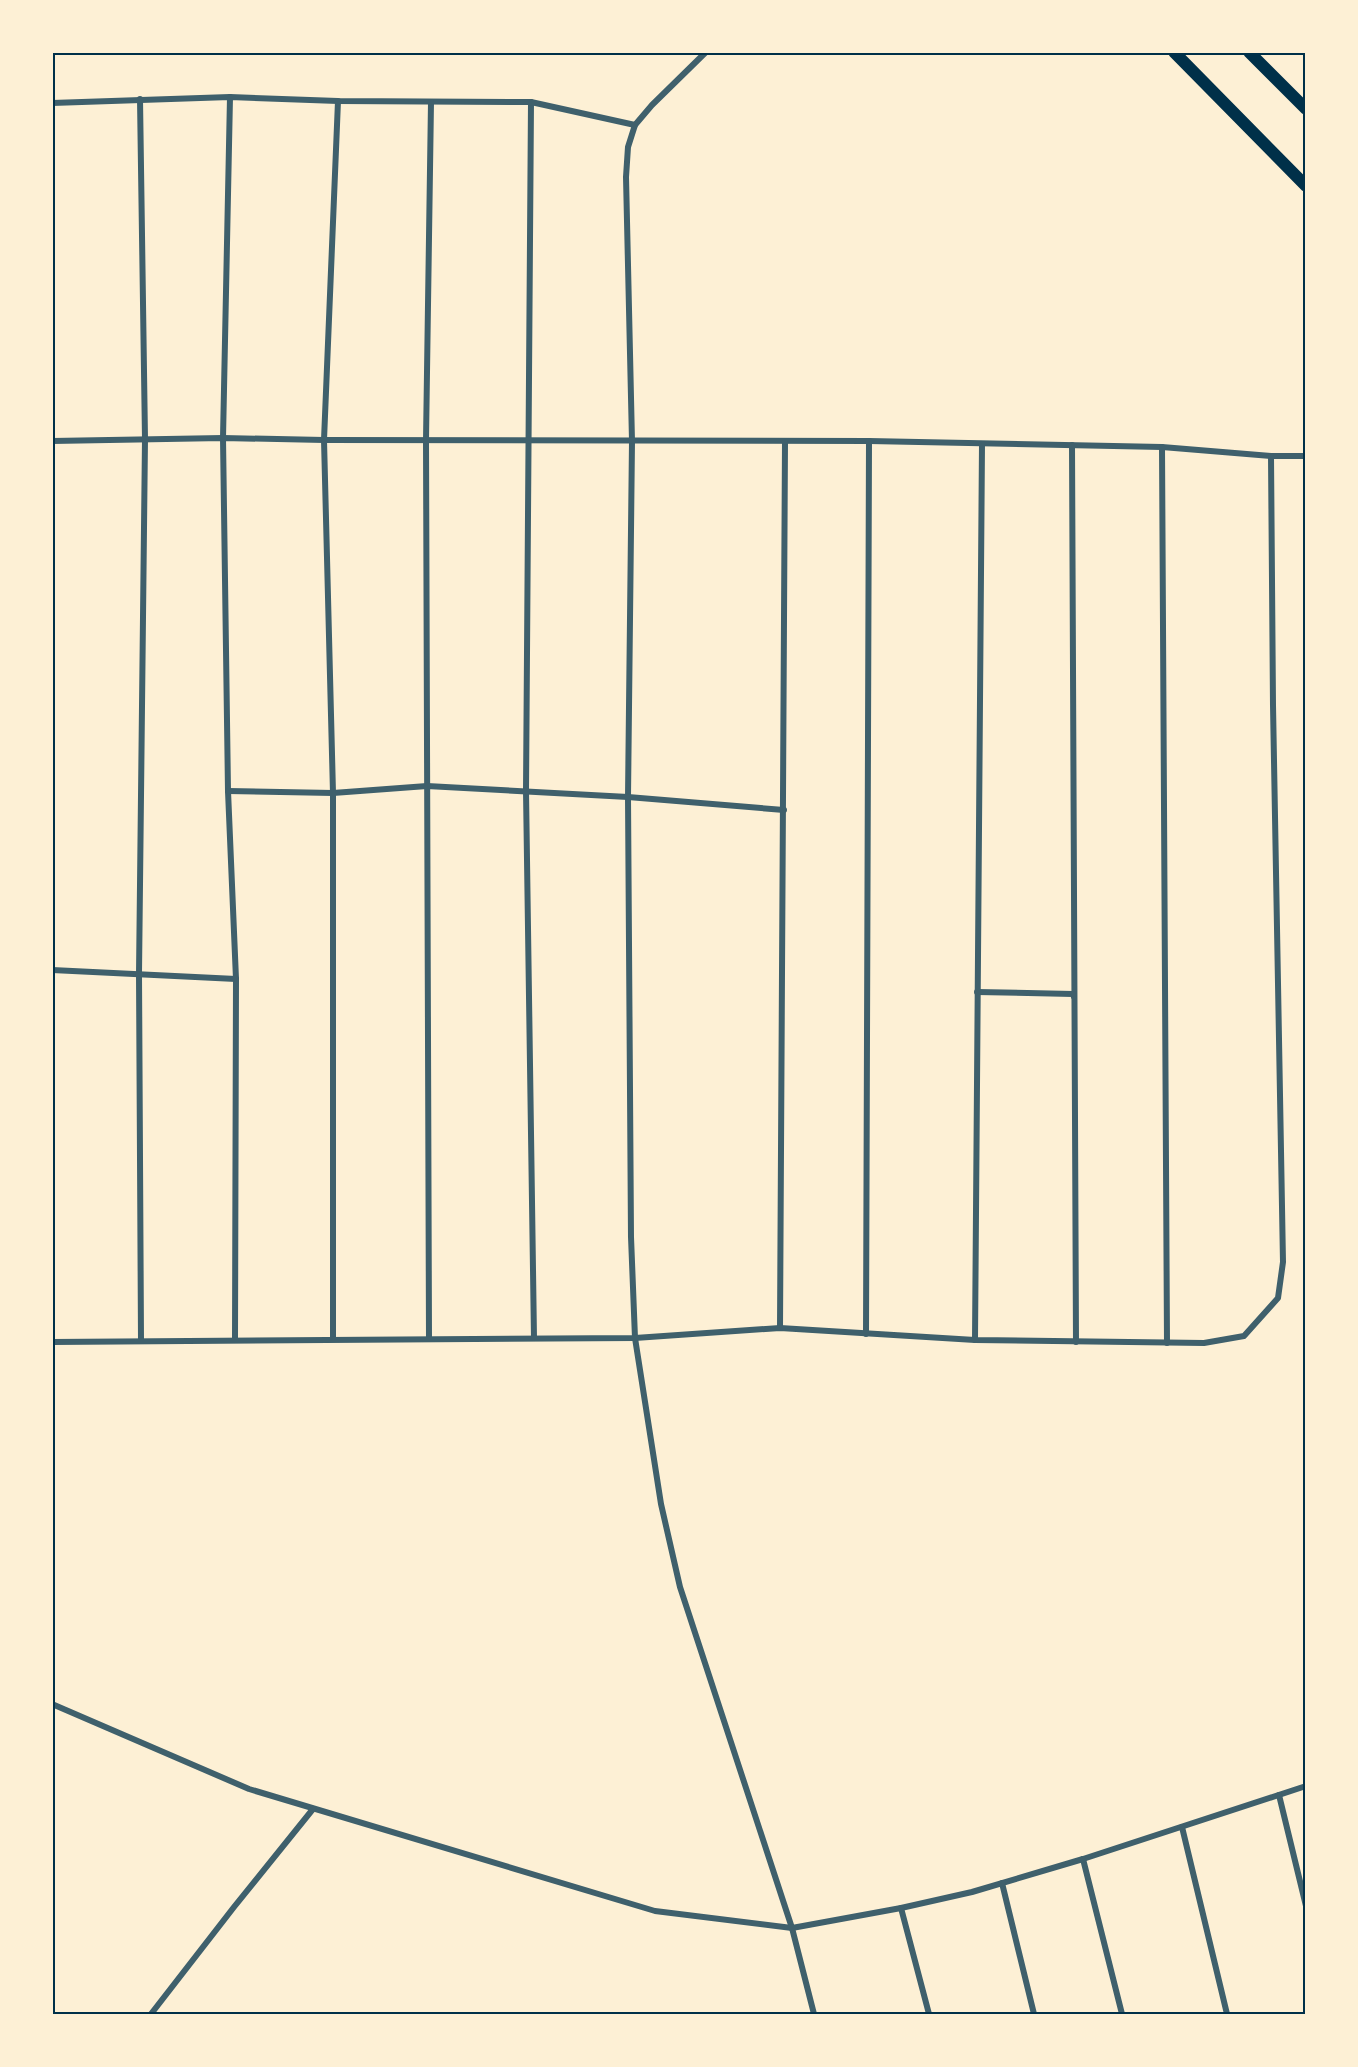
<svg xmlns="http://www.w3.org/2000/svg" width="1358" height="2067" font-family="Inter,sans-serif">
	<rect width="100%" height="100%" fill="#fdf0d5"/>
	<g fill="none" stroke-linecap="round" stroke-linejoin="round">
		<!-- minor -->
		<g stroke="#3f606c" stroke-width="6">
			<polyline points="706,52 652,105 635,125 628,147 626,177 632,441 628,797 631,1237 635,1338 661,1504 680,1587 792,1928 814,2014"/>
			<polyline points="230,97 223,438 228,791 236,979 235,1340"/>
			<polyline points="140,99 145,439 139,974 141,1340"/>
			<polyline points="531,102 526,791 534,1338"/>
			<polyline points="52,103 230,97 338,101 531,102 635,125"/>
			<polyline points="52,441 223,438 324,440 869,441 1162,447 1271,456 1306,456"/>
			<polyline points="1072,445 1076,1342"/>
			<polyline points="1162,447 1167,1343"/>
			<polyline points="228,791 333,793 427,786 628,797 784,810"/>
			<polyline points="52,970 236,979"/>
			<polyline points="977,992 1073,994 1074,997"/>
			<polyline points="780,1328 785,442"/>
			<polyline points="866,1334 869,441"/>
			<polyline points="429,1338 426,440 431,102"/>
			<polyline points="333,1339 333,793 324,440 338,101"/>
			<polyline points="975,1340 982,444"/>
			<polyline points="52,1342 635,1338 780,1328 975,1340 1204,1343 1244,1336 1278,1298 1283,1262 1273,705 1271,456"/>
			<polyline points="52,1704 249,1789 655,1911 792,1928 901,1908 972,1892 1083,1859 1306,1786"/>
			<polyline points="1279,1795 1306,1906"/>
			<polyline points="1182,1827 1227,2014"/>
			<polyline points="1083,1859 1122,2014"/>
			<polyline points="1002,1883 1034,2014"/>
			<polyline points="901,1908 929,2014"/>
			<polyline points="151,2014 234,1907 313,1809"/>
		</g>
		<!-- secondary -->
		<g stroke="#003049" stroke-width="12">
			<polyline points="1174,52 1306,186"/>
			<polyline points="1249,52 1306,109"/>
		</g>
	</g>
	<!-- border -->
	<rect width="1358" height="2067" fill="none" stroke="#fdf0d5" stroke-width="108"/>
	<rect x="54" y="54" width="1250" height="1959" fill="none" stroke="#003049" stroke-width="2"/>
</svg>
